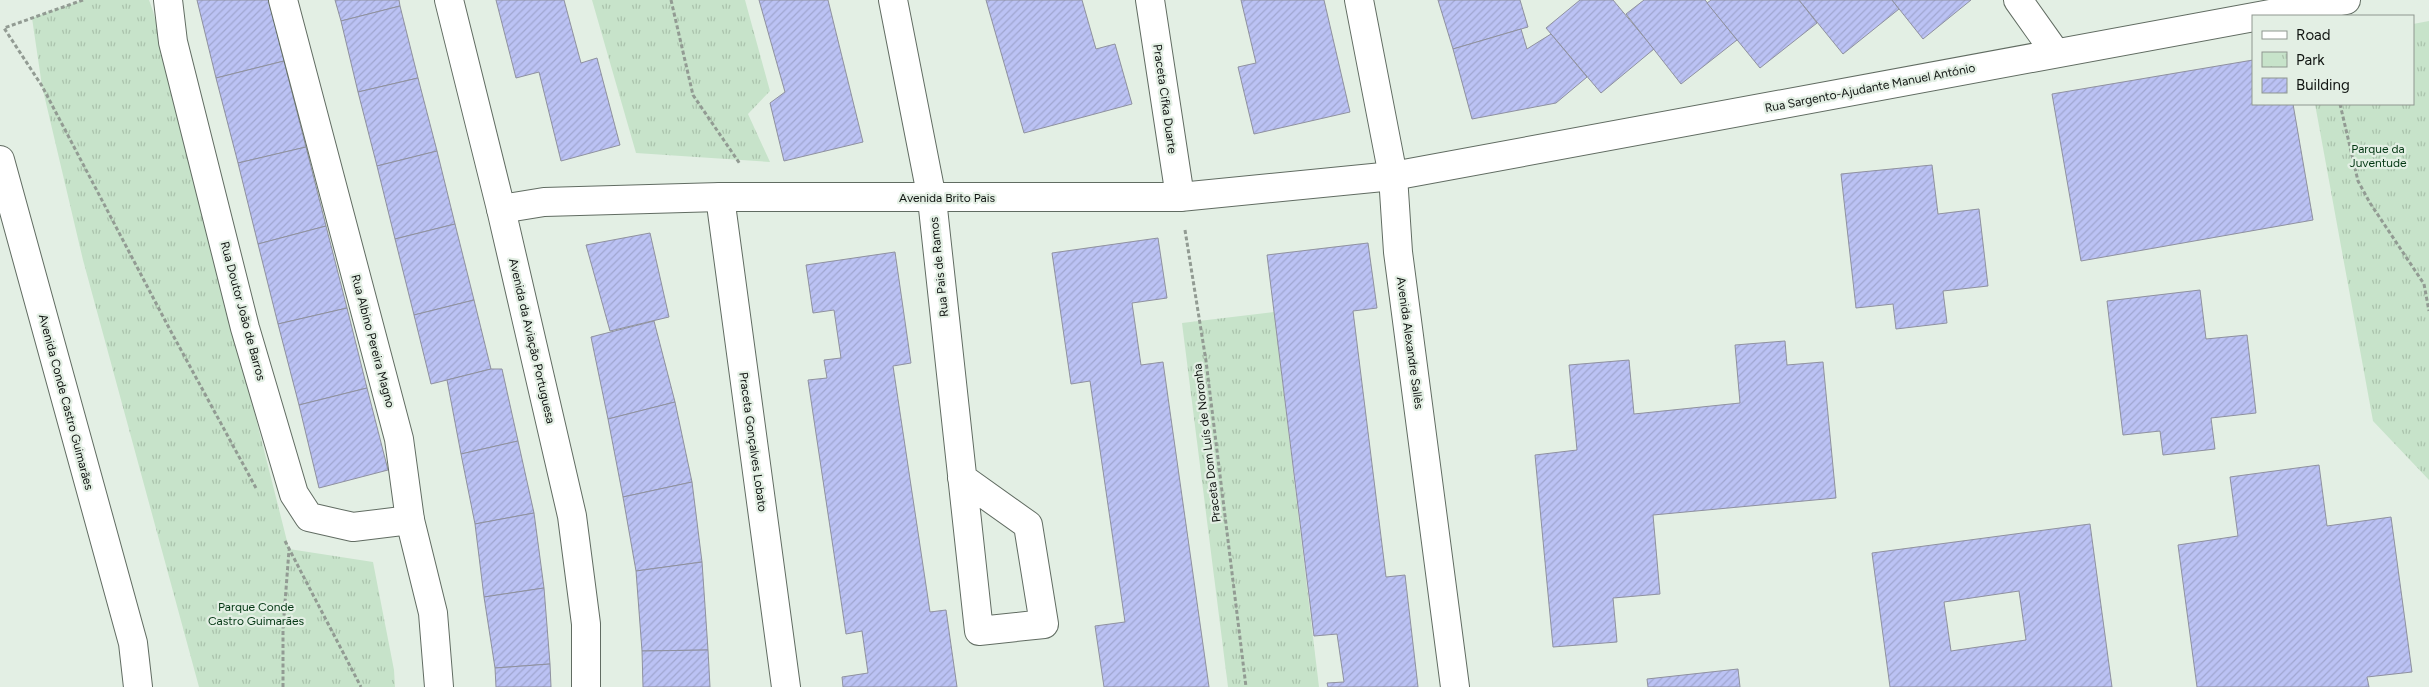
<svg xmlns="http://www.w3.org/2000/svg" width="2429" height="687" font-family="Figtree,sans-serif">
	<defs>
		<pattern id="park-tufts" width="24" height="20" patternUnits="userSpaceOnUse" patternTransform="scale(1.25)"><rect width="24" height="20" fill="#c7e3ca"/><path d="M3 7l-1-3M5 7V3M7 7l1-3M15 17l-1-3M17 17v-4M19 17l1-3" fill="none" stroke="#aac2ac"/></pattern>
		<pattern id="building-hatch" width="6" height="6" patternUnits="userSpaceOnUse" patternTransform="scale(1.25)"><rect width="6" height="6" fill="#bbc2f4"/><path d="M-1 1l2-2M0 6l6-6M5 7l2-2" fill="none" stroke="#a0a6d0"/></pattern>
	</defs>
	<rect width="100%" height="100%" fill="#e3efe4"/>
	<!-- park -->
	<g fill="url(#park-tufts)">
		<polygon points="83,0 149,0 153,11 289,549 373,562 394,670 395,687 199,687 83,260 42,86 32,18"/>
		<polygon points="592,0 745,0 770,91 748,114 770,162 636,153"/>
		<polygon points="2429,21 2429,480 2373,421 2315,104 2413,104 2413,24"/>
		<polygon points="1274,312 1319,687 1228,687 1182,323"/>
	</g>
	<!-- building -->
	<g fill="url(#building-hatch)" stroke="#8f919f" fill-rule="evenodd">
		<polygon points="197,0 269,0 284,61 216,78"/>
		<polygon points="335,0 399,0 400,6 341,21"/>
		<polygon points="496,0 564,0 581,63 597,58 620,145 561,161 539,72 516,78"/>
		<polygon points="759,0 828,0 863,142 784,161 770,103 785,92"/>
		<polygon points="986,0 1082,0 1096,49 1115,44 1132,104 1024,133"/>
		<polygon points="1241,0 1324,0 1350,112 1254,134 1238,67 1256,63"/>
		<polygon points="1438,0 1520,0 1528,27 1453,49"/>
		<polygon points="1580,0 1613,0 1654,49 1601,93 1546,28"/>
		<polygon points="1644,0 1705,0 1737,40 1681,84 1626,14"/>
		<polygon points="1711,0 1799,0 1817,23 1760,68 1707,3"/>
		<polygon points="1799,0 1892,0 1899,9 1843,54"/>
		<polygon points="1892,0 1971,0 1923,39"/>
		<polygon points="400,6 418,78 358,92 341,21"/>
		<polygon points="1521,29 1527,49 1551,34 1587,77 1556,103 1472,119 1453,49"/>
		<polygon points="2253,60 2253,104 2293,104 2313,220 2081,261 2052,94"/>
		<polygon points="284,61 306,147 238,163 216,78"/>
		<polygon points="418,78 437,151 377,166 358,92"/>
		<polygon points="306,147 326,226 258,244 238,163"/>
		<polygon points="437,151 455,224 395,239 377,166"/>
		<polygon points="1932,165 1938,214 1979,209 1988,286 1943,291 1947,323 1896,329 1893,304 1856,308 1841,174"/>
		<polygon points="455,224 474,300 414,315 395,239"/>
		<polygon points="326,226 347,308 278,324 258,244"/>
		<polygon points="650,233 669,317 610,331 586,245"/>
		<polygon points="1158,238 1167,298 1132,303 1141,365 1163,362 1209,687 1104,687 1095,626 1125,622 1090,381 1071,384 1052,253"/>
		<polygon points="1368,243 1377,308 1353,311 1386,577 1405,575 1418,687 1328,687 1327,683 1344,682 1337,634 1314,636 1267,255"/>
		<polygon points="895,252 911,363 893,366 930,612 946,610 957,687 843,687 842,677 868,673 862,631 846,634 808,380 827,378 824,360 841,358 834,310 813,313 806,265"/>
		<polygon points="2200,290 2206,339 2247,335 2256,413 2211,418 2215,449 2163,455 2160,431 2123,435 2107,301"/>
		<polygon points="474,300 491,369 431,384 414,315"/>
		<polygon points="347,308 367,388 299,405 278,324"/>
		<polygon points="654,321 675,402 608,419 591,337"/>
		<polygon points="1785,341 1787,365 1823,362 1836,498 1653,515 1660,594 1613,598 1617,642 1553,647 1535,455 1577,450 1569,365 1629,360 1634,414 1740,403 1735,345"/>
		<polygon points="491,369 502,369 518,441 461,454 447,380"/>
		<polygon points="367,388 388,470 319,488 299,405"/>
		<polygon points="675,402 692,482 623,497 608,419"/>
		<polygon points="518,441 534,513 475,524 461,454"/>
		<polygon points="2319,465 2327,526 2391,517 2412,672 2367,677 2369,687 2197,687 2178,545 2238,536 2230,477"/>
		<polygon points="692,482 702,562 636,571 623,497"/>
		<polygon points="534,513 544,588 484,597 475,524"/>
		<path d="M2090,524L2112,687H1890L1872,553ZM2019,591L2026,640L1951,651L1944,602Z"/>
		<polygon points="702,562 708,650 642,651 636,571"/>
		<polygon points="544,588 550,664 495,668 484,597"/>
		<polygon points="708,650 710,687 643,687 642,651"/>
		<polygon points="550,664 551,687 496,687 495,668"/>
		<polygon points="1738,669 1740,687 1648,687 1647,679"/>
	</g>
	<g fill="none" stroke-linecap="round" stroke-linejoin="round">
		<!-- minor casing -->
		<g stroke="#616c62" stroke-width="30">
			<g id="minor">
				<polyline points="168,0 173,42 245,328 294,494 309,517 353,527 410,520"/>
				<polyline points="283,0 399,439 410,520 433,613 439,687"/>
				<polyline points="449,0 501,209 572,516 586,624 586,687"/>
				<polyline points="893,0 932,199 979,631 1044,624 1028,525 962,478"/>
				<polyline points="1150,0 1180,197"/>
				<polyline points="1359,0 1393,176 1398,252 1455,687"/>
				<polyline points="2018,0 2055,52"/>
				<polyline points="720,197 786,687"/>
				<polyline points="501,209 544,202 720,197 1180,197 1393,176 2346,0"/>
			</g>
		</g>
		<!-- major casing -->
		<g stroke="#616c62" stroke-width="30">
			<polyline id="major" points="0,160 133,643 138,687"/>
		</g>
		<!-- path -->
		<g stroke="#929b93" stroke-width="3" stroke-dasharray="4 2.5" stroke-linecap="butt">
			<polyline points="83,0 4,28 42,86 168,326 256,488"/>
			<polyline points="671,0 693,95 740,164"/>
			<polyline points="2340,104 2358,181 2370,203 2424,284 2429,311"/>
			<polyline points="1185,230 1206,361 1246,687"/>
			<polyline points="285,541 361,687"/>
			<polyline points="283,687 283,629 289,550"/>
		</g>
		<!-- minor -->
		<use href="#minor" stroke="#fff" stroke-width="28"/>
		<!-- major -->
		<use href="#major" stroke="#fff" stroke-width="28"/>
	</g>
	<g text-anchor="middle" dominant-baseline="central" stroke-width="4.5" stroke-linejoin="round" paint-order="stroke">
		<!-- street labels -->
		<g font-size="12" fill="#101411" stroke="#e3efe4">
			<text transform="translate(1870 88) rotate(-11)">Rua Sargento-Ajudante Manuel António</text>
			<text transform="translate(1165 99) rotate(82)">Praceta Cifka Duarte</text>
			<text x="947" y="198">Avenida Brito Pais</text>
			<text transform="translate(939 267) rotate(-96)">Rua Pais de Ramos</text>
			<text transform="translate(243 311) rotate(75)">Rua Doutor João de Barros</text>
			<text transform="translate(373 341) rotate(75)">Rua Albino Pereira Magno</text>
			<text transform="translate(532 341) rotate(77)">Avenida da Aviação Portuguesa</text>
			<text transform="translate(1410 343) rotate(82)">Avenida Alexandre Sallès</text>
			<text transform="translate(66 402) rotate(75)">Avenida Conde Castro Guimarães</text>
			<text transform="translate(753 442) rotate(82)">Praceta Gonçalves Lobato</text>
			<text transform="translate(1207 443) rotate(-97)">Praceta Dom Luís de Noronha</text>
		</g>
		<!-- park labels -->
		<g font-size="12" fill="#033713" stroke="#e3efe4">
			<text x="2378" y="149">Parque da<tspan x="2378" dy="14">Juventude</tspan></text>
			<text x="256" y="607">Parque Conde<tspan x="256" dy="14">Castro Guimarães</tspan></text>
		</g>
	</g>
	<!-- legend -->
	<rect x="2252" y="15" width="162" height="90" fill="#e3efe4" stroke="#8f9790"/>
	<rect x="2262" y="31" width="25" height="8" fill="#ffffff" stroke="#8f9790"/>
	<text x="2296" y="40" font-size="15" fill="#101411">Road</text>
	<rect x="2262" y="52" width="25" height="15" fill="url(#park-tufts)" stroke="#8f9790"/>
	<text x="2296" y="65" font-size="15" fill="#101411">Park</text>
	<rect x="2262" y="78" width="25" height="15" fill="url(#building-hatch)" stroke="#8f9790"/>
	<text x="2296" y="90" font-size="15" fill="#101411">Building</text>
</svg>
